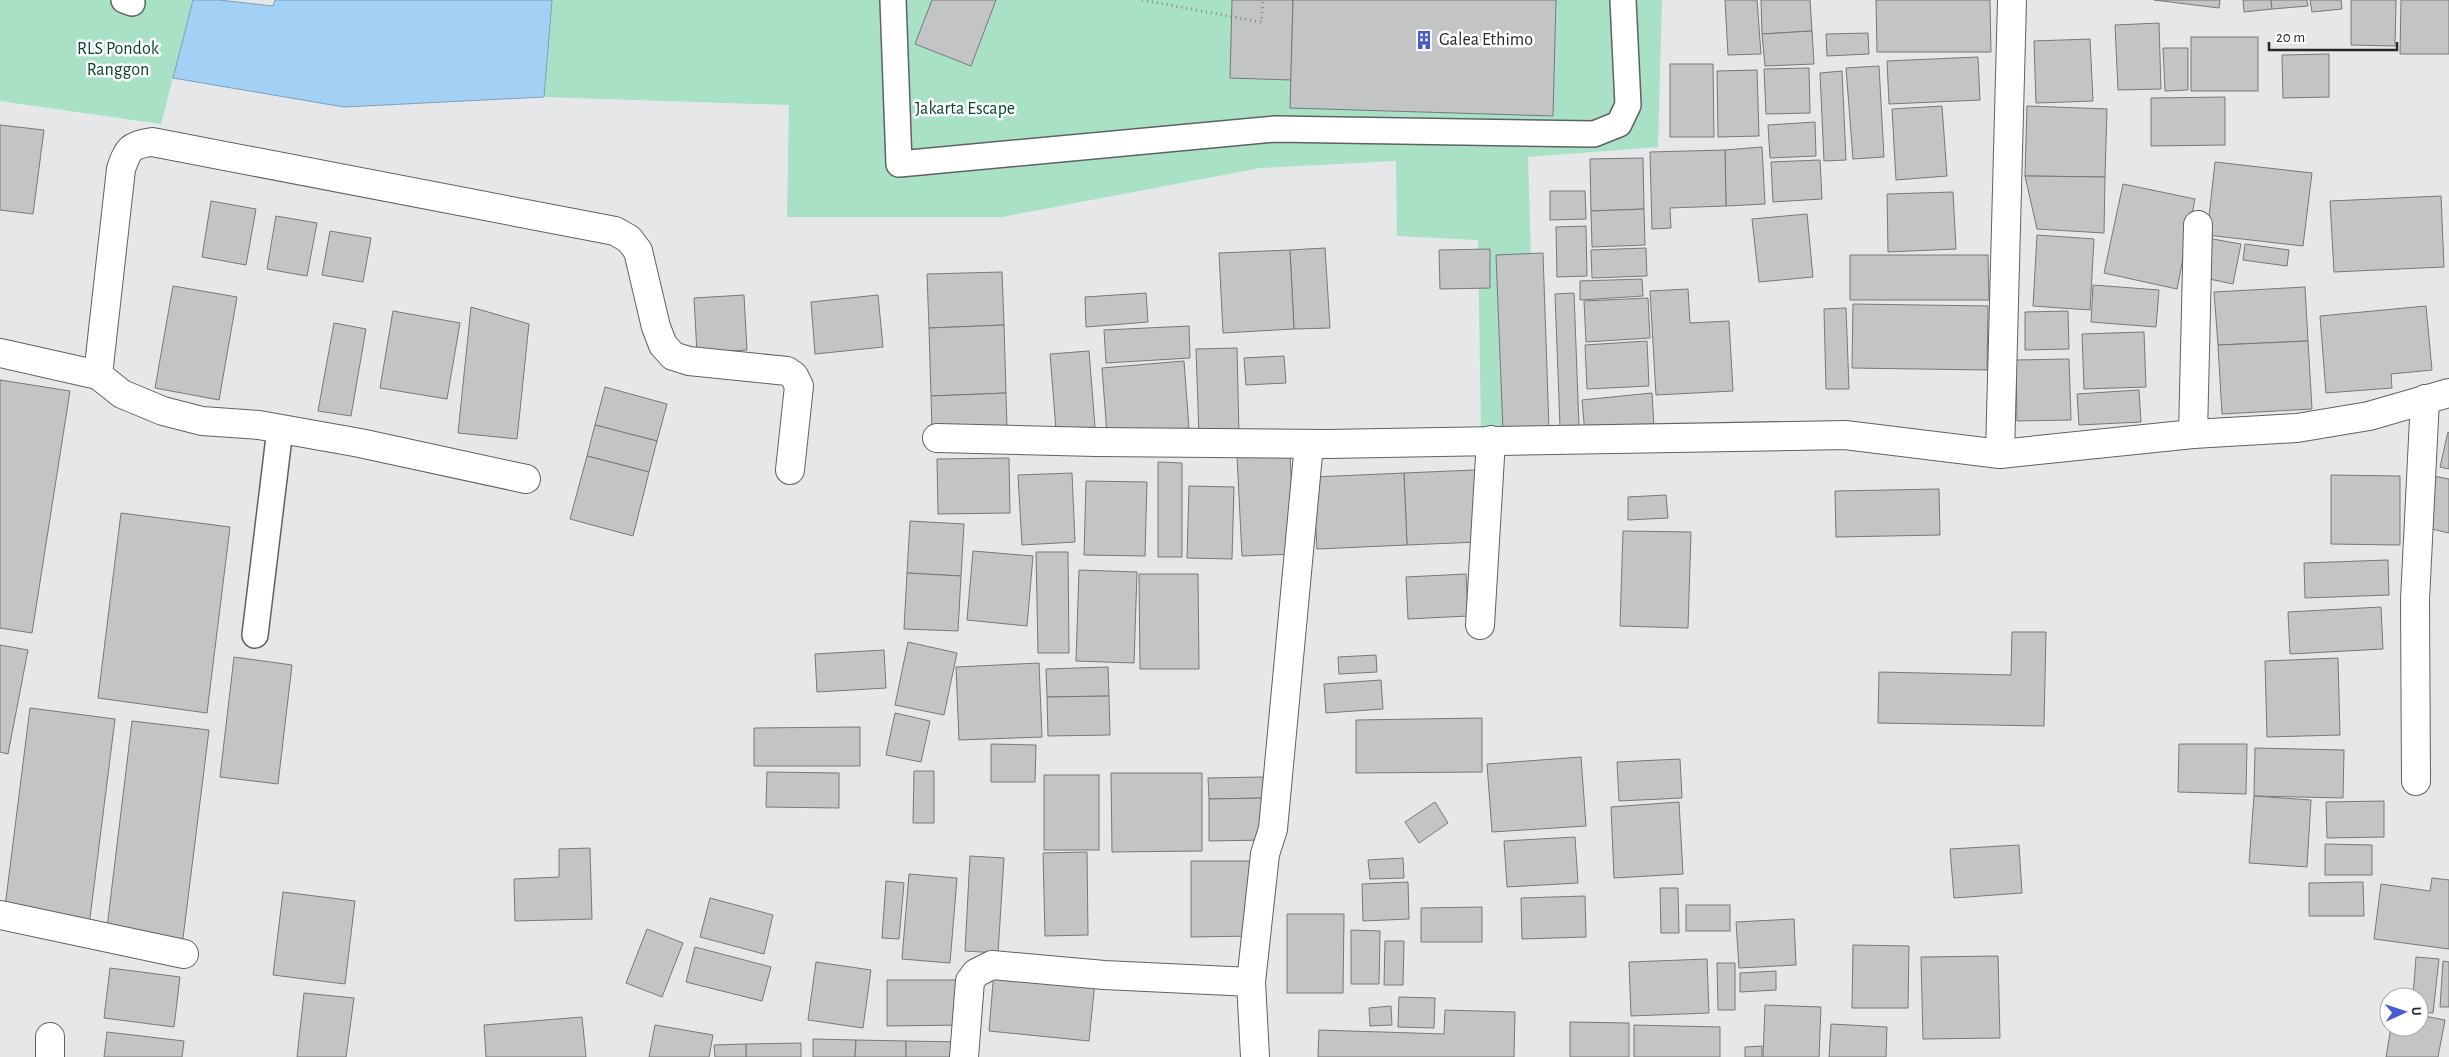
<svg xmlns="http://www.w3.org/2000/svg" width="2449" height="1057" font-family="'Alegreya Sans',sans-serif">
	<rect width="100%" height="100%" fill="#e5e7e9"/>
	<!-- green -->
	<g fill="#a8e1c6">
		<polygon points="0,0 193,0 161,124 0,101"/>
		<polygon points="552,0 1662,0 1658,147 1528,157 1536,429 1481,432 1478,240 1397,236 1396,161 1260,168 1002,217 787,217 789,105 544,97"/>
	</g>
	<!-- water -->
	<polygon fill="#a3d1f6" stroke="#7e9eb8" points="193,0 219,0 273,6 275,0 552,0 544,97 344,107 173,78"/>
	<!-- building -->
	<g fill="#c2c4c6" stroke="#77787a">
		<polygon points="932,0 996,0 971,66 915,44"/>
		<polygon points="1232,0 1293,0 1291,80 1230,78"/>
		<polygon points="1293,0 1556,0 1553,116 1290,108"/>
		<polygon points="1725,0 1757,0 1761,54 1728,55"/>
		<polygon points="1761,0 1810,0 1812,31 1762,34"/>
		<polygon points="1876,0 1990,0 1991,52 1877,52"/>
		<polygon points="2154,0 2220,0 2219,8"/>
		<polygon points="2243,0 2271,0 2272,9 2244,12"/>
		<polygon points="2271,0 2307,0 2308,6 2272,9"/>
		<polygon points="2310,0 2341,0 2342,9 2312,12"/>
		<polygon points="2351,0 2396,0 2395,46 2351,45"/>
		<polygon points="2401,0 2449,0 2449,54 2400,54"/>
		<polygon points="2159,23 2161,89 2118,90 2115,25"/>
		<polygon points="1812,31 1814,64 1765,66 1762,34"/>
		<polygon points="1868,33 1869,54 1827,56 1826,34"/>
		<rect x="2191" y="37" width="67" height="54"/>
		<polygon points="2090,39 2093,101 2036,103 2034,41"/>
		<polygon points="2163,48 2188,48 2188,90 2165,91"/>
		<polygon points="2329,54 2329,97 2283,98 2282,55"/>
		<polygon points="1978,57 1980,100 1889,104 1887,61"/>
		<polygon points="1670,64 1713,64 1714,137 1670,137"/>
		<polygon points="1879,66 1884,157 1853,159 1846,68"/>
		<polygon points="1809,68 1810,113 1766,114 1764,69"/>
		<polygon points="1757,70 1759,136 1718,137 1717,71"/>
		<polygon points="1842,71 1846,160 1824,161 1820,73"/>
		<polygon points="2225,97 2225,145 2151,146 2151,98"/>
		<polygon points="1942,106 1947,176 1896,180 1892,109"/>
		<polygon points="2027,106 2107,109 2105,177 2025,176"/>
		<polygon points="1815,122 1816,156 1770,158 1768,125"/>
		<polygon points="0,125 44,130 33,214 0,210"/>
		<polygon points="1762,147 1765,204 1726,206 1725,150"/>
		<polygon points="1725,150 1726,206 1670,208 1671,228 1652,229 1650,152"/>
		<polygon points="1643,158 1644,209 1591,211 1590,159"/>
		<polygon points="1820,160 1822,199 1773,202 1771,162"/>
		<polygon points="2215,162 2312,173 2303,246 2207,235"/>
		<polygon points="2025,176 2105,177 2104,233 2037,229"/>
		<polygon points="2123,184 2195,199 2177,289 2104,273"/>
		<polygon points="1550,191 1585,191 1586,219 1550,220"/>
		<polygon points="1953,192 1956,249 1888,252 1887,194"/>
		<polygon points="2441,196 2444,267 2334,272 2330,201"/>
		<polygon points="211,201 256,209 246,265 202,257"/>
		<polygon points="1644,209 1645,245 1592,247 1591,211"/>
		<polygon points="1807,214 1813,277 1759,282 1752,219"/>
		<polygon points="276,216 317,223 307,276 267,269"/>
		<polygon points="1586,226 1587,276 1557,277 1556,227"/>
		<polygon points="330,231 371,238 363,282 322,275"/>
		<polygon points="2037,235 2094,239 2090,310 2033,306"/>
		<polygon points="2207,238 2241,244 2233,284 2200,277"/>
		<polygon points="2245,244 2289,250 2287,266 2243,260"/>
		<polygon points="1325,248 1330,328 1294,329 1290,250"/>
		<polygon points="1646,248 1647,276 1592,278 1591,250"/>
		<polygon points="1490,249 1490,288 1440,289 1439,250"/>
		<polygon points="1290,250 1294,329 1223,333 1219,253"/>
		<polygon points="1543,253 1549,429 1503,431 1496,255"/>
		<polygon points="1850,255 1988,255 1989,300 1850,300"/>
		<polygon points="1002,272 1004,325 929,328 927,274"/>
		<polygon points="1642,279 1643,296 1580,300 1580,281"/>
		<polygon points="2093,285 2159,290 2156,327 2091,322"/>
		<polygon points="173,286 237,297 219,400 155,388"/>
		<polygon points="2305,287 2308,341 2218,345 2214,292"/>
		<polygon points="1688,289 1690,323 1729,321 1733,391 1656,395 1650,291"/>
		<polygon points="1146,293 1148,322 1086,327 1085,297"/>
		<polygon points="1574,293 1579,426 1560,427 1555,294"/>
		<polygon points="744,295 747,350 697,353 694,298"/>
		<polygon points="878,295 883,347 815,354 811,302"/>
		<polygon points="1648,298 1650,338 1586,342 1584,301"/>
		<polygon points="1853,304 1988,306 1987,370 1852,368"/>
		<polygon points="2426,306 2432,370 2391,374 2392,388 2326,393 2320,316"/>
		<polygon points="471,307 529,324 517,439 458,433"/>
		<polygon points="1846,308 1849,389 1826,389 1824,309"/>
		<polygon points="393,311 460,323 447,399 380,388"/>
		<polygon points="2068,311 2069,349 2025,350 2025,312"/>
		<polygon points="334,323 366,329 351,416 318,411"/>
		<polygon points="1004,325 1006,393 931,396 929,328"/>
		<polygon points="1189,326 1190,358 1106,363 1104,330"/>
		<polygon points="2144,332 2146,387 2084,389 2082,334"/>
		<polygon points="1647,341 1649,386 1587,389 1585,345"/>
		<polygon points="2308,341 2312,409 2222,414 2218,345"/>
		<polygon points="1237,348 1239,433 1199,435 1196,349"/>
		<polygon points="1089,351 1095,427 1056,430 1050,354"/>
		<polygon points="1284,356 1286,383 1246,385 1244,358"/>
		<polygon points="2069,359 2071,420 2017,421 2016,360"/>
		<polygon points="1184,361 1189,428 1107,435 1102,368"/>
		<polygon points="0,380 70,391 32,633 0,628"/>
		<polygon points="605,387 667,404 657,441 595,425"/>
		<polygon points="2139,390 2141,422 2079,425 2077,394"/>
		<polygon points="1006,393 1007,427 932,430 931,396"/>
		<polygon points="1652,393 1654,428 1585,434 1582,400"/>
		<polygon points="595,425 657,441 649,472 587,456"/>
		<polygon points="2448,432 2449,433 2449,469 2440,467"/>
		<polygon points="1290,453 1295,554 1242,556 1237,456"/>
		<polygon points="587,456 649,472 633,536 570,519"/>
		<polygon points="1009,458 1010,513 938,514 937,459"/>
		<polygon points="1158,462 1182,463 1182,557 1158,557"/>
		<polygon points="1475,470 1478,542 1407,545 1404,473"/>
		<polygon points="1072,473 1075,542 1022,545 1018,475"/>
		<polygon points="1404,473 1407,545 1317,549 1313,477"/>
		<polygon points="2331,475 2400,476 2400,545 2331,544"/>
		<polygon points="2433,476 2449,479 2449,533 2423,527"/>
		<polygon points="1086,481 1147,482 1145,556 1084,555"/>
		<polygon points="1189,486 1234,487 1232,559 1187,558"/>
		<polygon points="1939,489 1940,535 1836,537 1835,491"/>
		<polygon points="1666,495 1668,518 1628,520 1628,497"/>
		<polygon points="121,513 230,527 207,713 98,698"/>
		<polygon points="910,521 964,524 961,576 907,573"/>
		<polygon points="1623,531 1691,532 1688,628 1620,626"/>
		<polygon points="973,551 1033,556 1027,626 967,620"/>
		<polygon points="1036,552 1068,552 1069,653 1038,653"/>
		<polygon points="2388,560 2389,595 2305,598 2304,563"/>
		<polygon points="1079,570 1137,572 1134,663 1076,661"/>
		<polygon points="907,573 961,576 958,631 904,629"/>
		<polygon points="1139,574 1198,574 1199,669 1140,669"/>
		<polygon points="1466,574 1468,616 1408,619 1406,577"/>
		<polygon points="2381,607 2383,649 2290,654 2288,612"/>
		<polygon points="2012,632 2046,632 2044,726 1878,723 1879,672 2011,675"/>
		<polygon points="908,642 957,653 944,715 895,705"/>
		<polygon points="0,645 28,650 8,754 0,752"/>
		<polygon points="884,650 886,688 817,692 815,654"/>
		<polygon points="1376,655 1377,672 1339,674 1338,657"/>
		<polygon points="234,657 292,665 278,784 220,777"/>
		<polygon points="2338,658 2340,735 2267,737 2265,661"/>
		<polygon points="1039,663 1042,737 959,740 956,667"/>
		<polygon points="1108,667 1109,696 1047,697 1046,669"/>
		<polygon points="1381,680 1383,709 1326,713 1324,684"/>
		<polygon points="1109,696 1110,735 1048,736 1047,697"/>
		<polygon points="30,708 115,719 89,926 4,915"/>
		<polygon points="895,713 930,721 921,762 886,755"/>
		<polygon points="1482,718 1482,772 1356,773 1356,720"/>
		<polygon points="132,721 209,730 182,946 106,936"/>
		<polygon points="860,727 860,766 754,766 754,728"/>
		<polygon points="991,744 1036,745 1035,782 991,782"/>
		<polygon points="2179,744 2247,744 2246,794 2178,792"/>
		<polygon points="2255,748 2344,750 2343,798 2254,796"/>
		<polygon points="1581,757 1586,826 1492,832 1487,764"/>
		<polygon points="1680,759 1682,798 1619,801 1617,762"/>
		<polygon points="914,771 934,771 934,823 913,823"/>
		<polygon points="767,772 839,773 839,808 766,807"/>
		<polygon points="1111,773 1202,773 1202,851 1112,852"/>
		<rect x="1044" y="775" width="55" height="75"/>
		<polygon points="1263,777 1264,798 1209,799 1208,778"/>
		<polygon points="2254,796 2311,800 2307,867 2249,863"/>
		<polygon points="1264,798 1265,840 1209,841 1209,799"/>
		<polygon points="2384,801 2384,837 2327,838 2326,802"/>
		<polygon points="1435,802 1448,823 1419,843 1405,822"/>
		<polygon points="1679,802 1683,874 1614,878 1611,807"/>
		<polygon points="1575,837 1578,883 1507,887 1504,841"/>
		<polygon points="2325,844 2372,845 2372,875 2325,875"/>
		<polygon points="2019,845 2022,893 1954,898 1950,849"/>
		<polygon points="590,848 592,919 515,921 514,879 559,877 559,849"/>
		<polygon points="1087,852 1088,935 1045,936 1043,853"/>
		<polygon points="970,856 1004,858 998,953 965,951"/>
		<polygon points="1403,858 1404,878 1370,879 1368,860"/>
		<polygon points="1191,861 1253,861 1253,936 1191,937"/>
		<polygon points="909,874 957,878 950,963 902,959"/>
		<polygon points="2432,878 2449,880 2449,949 2374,939 2381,884 2430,891"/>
		<polygon points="886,881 904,883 899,939 882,938"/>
		<polygon points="1408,882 1409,919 1363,921 1362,884"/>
		<polygon points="2363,882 2364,916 2309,916 2309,883"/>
		<polygon points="1660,888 1678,888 1679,933 1661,933"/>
		<polygon points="283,892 355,901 345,984 273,975"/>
		<polygon points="1585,896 1586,937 1522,939 1521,898"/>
		<polygon points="710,898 773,915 764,954 700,937"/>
		<rect x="1686" y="905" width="44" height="26"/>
		<polygon points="1482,907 1482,942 1421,942 1421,908"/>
		<polygon points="1287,914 1344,914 1343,993 1287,993"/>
		<polygon points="1794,919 1796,965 1739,968 1736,922"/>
		<polygon points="647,929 683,943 662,997 626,983"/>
		<polygon points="1351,930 1380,931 1379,984 1351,984"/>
		<polygon points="1385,941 1404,941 1403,985 1384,985"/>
		<polygon points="1853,945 1909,946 1908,1008 1852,1008"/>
		<polygon points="695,947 771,967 762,1001 686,982"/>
		<polygon points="1998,956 2000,1038 1923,1039 1921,957"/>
		<polygon points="2416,957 2439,959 2433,1013 2419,1012 2419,997 2413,997"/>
		<polygon points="1707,959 1709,1013 1631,1016 1629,962"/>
		<polygon points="2443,961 2449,962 2449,1007 2440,1007"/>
		<polygon points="816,962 871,970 863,1028 808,1020"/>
		<polygon points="1717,963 1735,963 1735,1010 1718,1010"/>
		<polygon points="110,968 180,977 174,1027 104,1018"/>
		<polygon points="994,971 1095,982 1089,1041 989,1031"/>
		<polygon points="1776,971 1776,990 1740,992 1740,973"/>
		<polygon points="887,980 961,980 961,1025 887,1026"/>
		<polygon points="304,993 354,998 346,1057 297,1057"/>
		<polygon points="1399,997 1435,998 1434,1028 1398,1027"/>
		<polygon points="1765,1005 1821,1007 1819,1057 1763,1057"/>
		<polygon points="1391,1006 1392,1025 1370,1026 1369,1008"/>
		<polygon points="1445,1010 1515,1012 1514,1057 1318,1057 1319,1030 1444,1034"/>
		<polygon points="2419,1015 2445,1020 2438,1057 2386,1057 2391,1027 2419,1027"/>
		<polygon points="582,1017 586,1057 486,1057 484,1025"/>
		<polygon points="1570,1022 1629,1023 1629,1057 1570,1057"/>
		<polygon points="1831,1024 1887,1027 1886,1057 1829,1057"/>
		<polygon points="655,1025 713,1035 709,1057 649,1057"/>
		<polygon points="1634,1025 1720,1027 1720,1057 1634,1057"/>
		<polygon points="107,1032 184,1041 182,1057 104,1057"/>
		<polygon points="813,1039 856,1040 855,1057 813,1057"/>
		<polygon points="856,1040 906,1041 906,1057 855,1057"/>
		<polygon points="906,1041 960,1042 960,1057 906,1057"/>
		<polygon points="801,1043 801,1057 746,1057 746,1044"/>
		<polygon points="746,1044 746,1057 715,1057 714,1045"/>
		<polygon points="1762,1046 1762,1057 1745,1057 1745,1047"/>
	</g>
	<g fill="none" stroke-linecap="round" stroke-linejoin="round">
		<!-- lane casing -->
		<g stroke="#606163" stroke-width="28">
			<g id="lane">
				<polyline points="124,0 132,3"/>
				<polyline points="893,0 899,164 1275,129 1594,134 1619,124 1628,105 1623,0"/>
				<polyline points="255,635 280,429"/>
			</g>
		</g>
		<!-- street casing -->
		<g stroke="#606163" stroke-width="30">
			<g id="street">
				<polyline points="0,353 98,375 122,394 163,411 202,421 259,425 360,443 526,479"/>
				<path d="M98,375L121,169C128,149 130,145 152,142L615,231L629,239L638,251L656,327L663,345L673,356L689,361L787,371L794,376L799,386L790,470"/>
				<polyline points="2193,434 2198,225"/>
				<polyline points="937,438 1096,442 1326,444 1845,435 2000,454 2193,434 2297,428 2369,416 2449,393"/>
				<polyline points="2000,454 2012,0"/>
				<polyline points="1480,625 1491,440"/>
				<polyline points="2416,781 2415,600 2425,399"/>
				<polyline points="0,915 184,954"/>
				<polyline points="50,1057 50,1037"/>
				<polyline points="964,1057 970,981 976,973 992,965 1104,975 1251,982"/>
				<polyline points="1255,1057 1251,982 1265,854 1273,829 1309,444"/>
			</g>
		</g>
		<!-- path -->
		<polyline stroke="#858788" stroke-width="3" stroke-dasharray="1 4" stroke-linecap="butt" points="1142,0 1261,22 1263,0"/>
		<!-- lane -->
		<use href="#lane" stroke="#fff" stroke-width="25"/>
		<!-- street -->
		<use href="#street" stroke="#fff" stroke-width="28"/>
	</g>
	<!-- icons -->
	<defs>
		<g id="building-bare" transform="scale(1.5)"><path d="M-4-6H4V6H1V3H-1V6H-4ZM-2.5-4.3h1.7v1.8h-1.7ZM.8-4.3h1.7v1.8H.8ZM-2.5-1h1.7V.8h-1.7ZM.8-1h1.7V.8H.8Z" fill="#485cd1" stroke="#fff" stroke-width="2.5" paint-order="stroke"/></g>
	</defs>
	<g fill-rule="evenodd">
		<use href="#building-bare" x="1424" y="40"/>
	</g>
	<g text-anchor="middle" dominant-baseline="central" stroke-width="5" stroke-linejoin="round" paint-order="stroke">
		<!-- poi labels -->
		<g font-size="18" fill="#272828" stroke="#fff" text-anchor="start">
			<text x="1439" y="40">Galea Ethimo</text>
		</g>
		<!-- park labels -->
		<g font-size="18" fill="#064530" stroke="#fff">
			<text x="118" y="49">RLS Pondok<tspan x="118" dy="21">Ranggon</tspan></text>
			<text x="965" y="109">Jakarta Escape</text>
		</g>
	</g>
	<!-- north arrow -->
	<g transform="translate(2404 1012) rotate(87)"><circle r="24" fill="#ffffff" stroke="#a9a9a9"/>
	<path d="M0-4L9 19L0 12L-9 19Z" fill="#485cd1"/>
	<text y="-8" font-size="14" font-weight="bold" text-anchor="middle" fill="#272828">U</text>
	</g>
	<!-- scale -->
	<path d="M2269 42v8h128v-8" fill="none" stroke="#272828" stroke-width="2.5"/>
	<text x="2276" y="42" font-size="15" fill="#272828" stroke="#ffffff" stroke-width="4" paint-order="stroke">20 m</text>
</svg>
